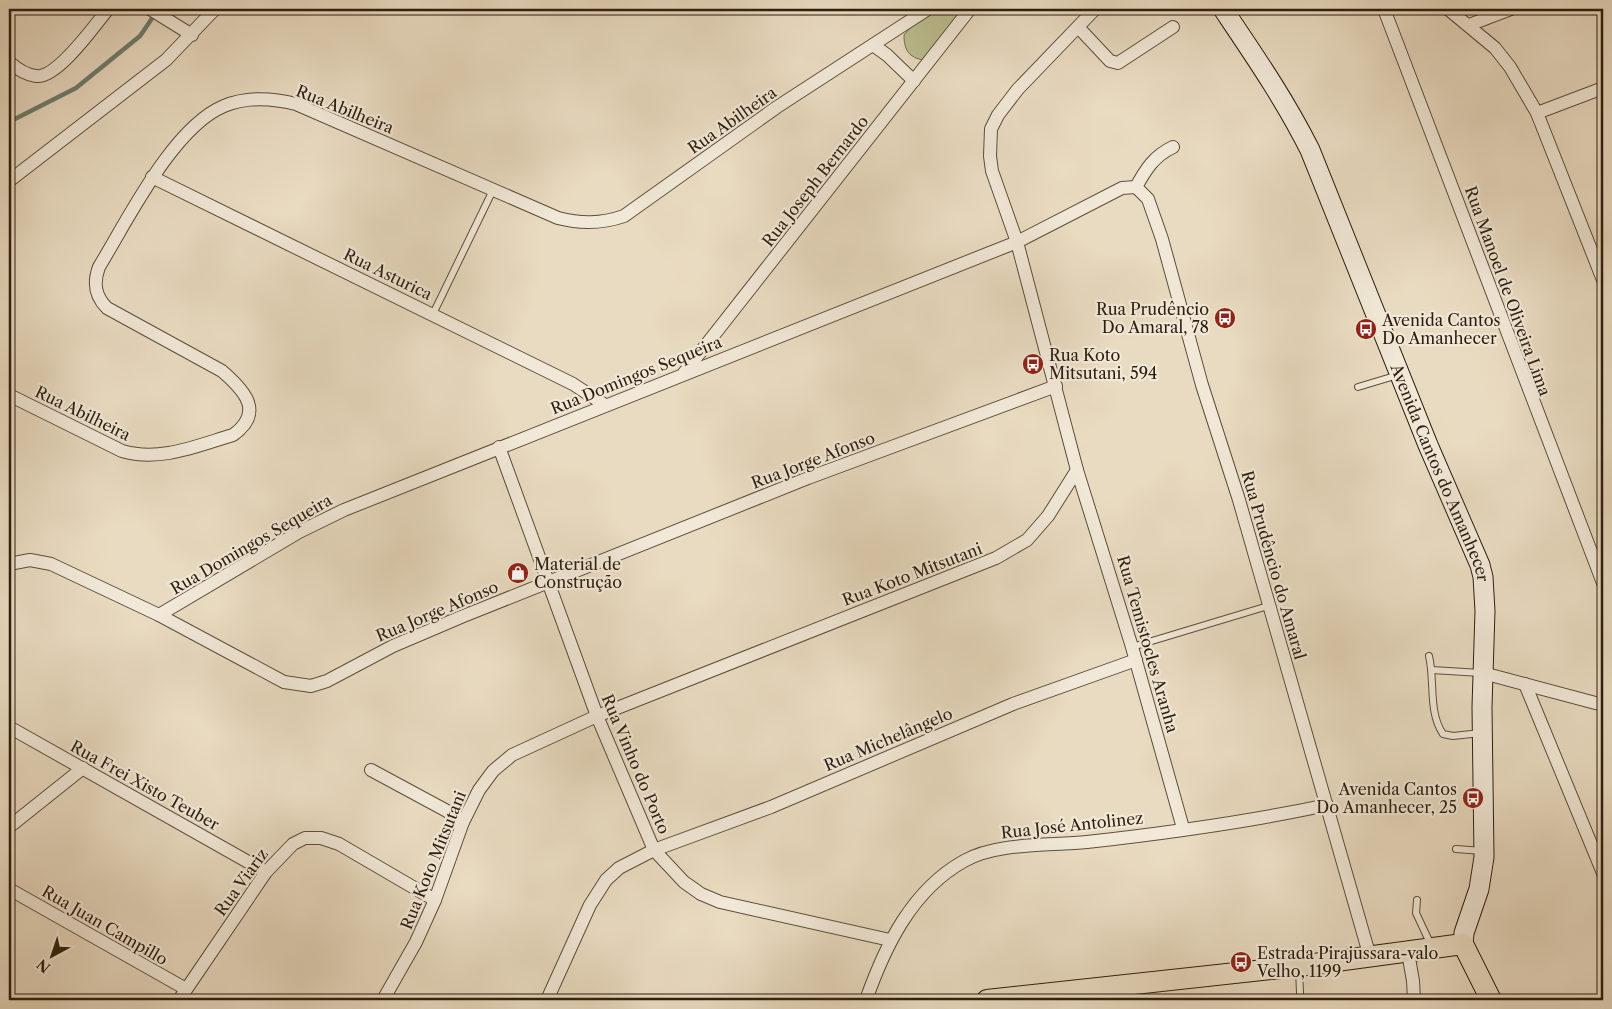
<svg xmlns="http://www.w3.org/2000/svg" width="1612" height="1009" font-family="'Libre Caslon Text',serif">
	<rect width="100%" height="100%" fill="#e9dbc1"/>
	<filter id="stains"><feTurbulence type="fractalNoise" baseFrequency=".004" numOctaves="4"/><feColorMatrix values="0 0 0 0 .2 0 0 0 0 .09 0 0 0 0 .02 0 0 0 .5 -.17"/></filter>
	<radialGradient id="worn" r=".72"><stop offset=".6" stop-color="#630" stop-opacity="0"/><stop offset="1" stop-color="#630" stop-opacity=".3"/></radialGradient>
	<!-- green -->
	<path fill="#bbbe90" stroke="#746e50" d="M940,9H965L924,60C909,58 904,50 904,35L910,28Z"/>
	<g fill="none" stroke-linecap="round" stroke-linejoin="round">
		<!-- stream -->
		<polyline stroke="#6d7d70" stroke-width="4.5" points="9,122 76,88 140,36 155,14"/>
		<!-- lane casing -->
		<g stroke="#5c4e3c" stroke-width="8">
			<g id="lane">
				<polyline points="433,314 493,190"/>
				<polyline points="1358,387 1398,375"/>
				<polyline points="1132,647 1268,606"/>
				<path d="M1429,656C1435,681 1428,712 1443,734L1453,736L1481,733"/>
				<polyline points="1432,670 1481,673"/>
				<polyline points="1456,849 1483,851"/>
				<polyline points="1417,900 1416,913 1431,945"/>
				<polyline points="1299,969 1300,993"/>
			</g>
		</g>
		<!-- street casing -->
		<g stroke="#5c4e3c" stroke-width="14">
			<g id="street">
				<polyline points="150,9 192,35"/>
				<polyline points="1095,9 1018,89 998,115 991,129 990,156 992,171 1017,242 1077,470 1132,647 1183,828"/>
				<polyline points="1384,9 1603,583"/>
				<polyline points="1448,9 1495,48 1510,67 1537,113 1603,280"/>
				<polyline points="1469,25 1511,9"/>
				<polyline points="1078,27 1110,61 1118,63 1173,27"/>
				<polyline points="873,45 887,55 914,81"/>
				<path d="M9,62C16,68 26,75 36,76C57,79 95,25 108,9"/>
				<polyline points="1537,113 1603,88"/>
				<polyline points="152,177 573,384 605,405"/>
				<polyline points="9,181 166,60 215,9"/>
				<polyline points="1136,187 1148,199 1162,239 1202,385 1239,500 1370,957"/>
				<path d="M1136,187C1146,169 1154,156 1173,147"/>
				<polyline points="684,373 970,9"/>
				<path d="M9,395L122,451C160,462 196,446 233,435C265,412 244,390 222,371L107,308C95,296 93,283 99,267C127,221 173,127 224,106C248,96 272,98 296,104L558,218C581,224 601,224 624,216L777,107L928,9"/>
				<polyline points="499,447 597,716 654,850 684,882 701,894 720,902 890,940"/>
				<polyline points="9,564 30,560 51,564 159,615 284,682 311,686 327,681 393,646 461,617 808,478 1056,386"/>
				<polyline points="159,615 299,532 344,510 1017,242 1122,188 1136,187"/>
				<polyline points="1483,673 1603,705"/>
				<polyline points="1525,684 1603,873"/>
				<polyline points="9,727 266,872"/>
				<polyline points="371,770 447,811 463,822"/>
				<polyline points="9,827 83,768"/>
				<polyline points="9,889 186,989"/>
				<polyline points="1408,952 1413,981 1414,1000"/>
				<polyline points="179,1000 266,872 293,844 305,838 321,838 339,844 435,900"/>
				<polyline points="383,1000 416,942 435,900 463,822 479,790 493,771 512,755 597,716 996,558 1027,540 1048,516 1077,470"/>
				<polyline points="547,1000 590,905 606,880 619,868 654,850 771,807 1013,704 1136,660"/>
				<path d="M866,1000C885,946 912,890 964,861C997,842 1050,846 1087,842C1167,833 1248,822 1327,805"/>
			</g>
		</g>
		<!-- secondary casing -->
		<g stroke="#2d1f0f" stroke-width="21">
			<g id="secondary">
				<path id="s1" d="M1223,9C1254,55 1285,100 1310,150L1428,445L1480,565L1483,577L1485,611L1482,707L1484,857L1479,889L1464,933L1463,944"/>
			</g>
		</g>
		<!-- primary casing -->
		<g stroke="#2d1f0f" stroke-width="22">
			<polyline id="primary" points="987,1000 1299,966 1463,944 1491,1000"/>
		</g>
		<!-- lane -->
		<use href="#lane" stroke="#f1e8d7" stroke-width="6"/>
		<!-- street -->
		<use href="#street" stroke="#f1e8d7" stroke-width="12"/>
		<!-- secondary -->
		<use href="#secondary" stroke="#f1e8d7" stroke-width="19"/>
		<!-- primary -->
		<use href="#primary" stroke="#e9dbc1" stroke-width="20"/>
	</g>
	<!-- icons -->
	<defs>
		<g id="bus-disc" transform="scale(1.125)"><circle r="9.5" fill="#8f2418" stroke="#f1e8d7"/><path d="M-5-6H5V4H4V6H2V4H-2V6H-4V4H-5ZM-3.5-4V0h7V-4ZM-3.5 1.2v1.5H-2V1.2ZM2 1.2v1.5H3.5V1.2Z" fill="#fff"/></g>
		<g id="shop-disc" transform="scale(1.125)"><circle r="9.5" fill="#8f2418" stroke="#f1e8d7"/><path d="M-5-2.5h2.3a2.7 3.5 0 0 1 5.4 0H5L5.5 6h-11ZM-1.5-2.5h3a1.5 2.3 0 0 0-3 0Z" fill="#fff"/></g>
	</defs>
	<g fill-rule="evenodd">
		<use href="#bus-disc" x="1225" y="318"/>
		<use href="#bus-disc" x="1366" y="329"/>
		<use href="#bus-disc" x="1033" y="364"/>
		<use href="#shop-disc" x="518" y="573"/>
		<use href="#bus-disc" x="1473" y="798"/>
		<use href="#bus-disc" x="1241" y="962"/>
	</g>
	<g text-anchor="middle" dominant-baseline="central" stroke-width="4.5" stroke-linejoin="round" paint-order="stroke">
		<!-- street labels -->
		<g font-size="16" fill="#2d1f0f" stroke="#f1e8d7">
			<text transform="translate(345 109) rotate(22)">Rua Abilheira</text>
			<text transform="translate(732 120) rotate(-35)">Rua Abilheira</text>
			<text transform="translate(815 181) rotate(-52)">Rua Joseph Bernardo</text>
			<text transform="translate(388 274) rotate(26)">Rua Asturica</text>
			<text transform="translate(1508 291) rotate(70)">Rua Manoel de Oliveira Lima</text>
			<text transform="translate(636 375) rotate(-22)">Rua Domingos Sequeira</text>
			<text transform="translate(83 413) rotate(26)">Rua Abilheira</text>
			<text transform="translate(813 460) rotate(-21)">Rua Jorge Afonso</text>
			<text stroke="none"><textPath href="#s1" startOffset="514">Avenida Cantos do Amanhecer</textPath></text>
			<text transform="translate(251 544) rotate(-30)">Rua Domingos Sequeira</text>
			<text transform="translate(1274 565) rotate(74)">Rua Prudêncio do Amaral</text>
			<text transform="translate(912 574) rotate(-21)">Rua Koto Mitsutani</text>
			<text transform="translate(437 611) rotate(-23)">Rua Jorge Afonso</text>
			<text transform="translate(1148 644) rotate(74)">Rua Temistocles Aranha</text>
			<text transform="translate(888 739) rotate(-23)">Rua Michelângelo</text>
			<text transform="translate(636 764) rotate(67)">Rua Vinho do Porto</text>
			<text transform="translate(145 785) rotate(29)">Rua Frei Xisto Teuber</text>
			<text transform="translate(1072 825) rotate(-6)">Rua José Antolinez</text>
			<text transform="translate(433 860) rotate(-68)">Rua Koto Mitsutani</text>
			<text transform="translate(241 882) rotate(-54)">Rua Viariz</text>
			<text transform="translate(105 925) rotate(30)">Rua Juan Campillo</text>
		</g>
		<!-- poi labels -->
		<g font-size="16" fill="#2d1f0f" stroke="#f1e8d7" text-anchor="start">
			<text x="1209" y="309" text-anchor="end">Rua Prudêncio<tspan x="1209" dy="18">Do Amaral, 78</tspan></text>
			<text x="1382" y="320">Avenida Cantos<tspan x="1382" dy="18">Do Amanhecer</tspan></text>
			<text x="1049" y="355">Rua Koto<tspan x="1049" dy="18">Mitsutani, 594</tspan></text>
			<text x="534" y="564">Material de<tspan x="534" dy="18">Construção</tspan></text>
			<text x="1457" y="789" text-anchor="end">Avenida Cantos<tspan x="1457" dy="18">Do Amanhecer, 25</tspan></text>
			<text x="1257" y="953">Estrada Pirajussara-valo<tspan x="1257" dy="18">Velho, 1199</tspan></text>
		</g>
	</g>
	<!-- margin -->
	<rect width="1612" height="1009" fill="none" stroke="#e9dbc1" stroke-width="30"/>
	<rect x="10" y="10" width="1592" height="989" fill="none" stroke="#2d1f0f" stroke-width="2.5"/>
	<rect x="15" y="15" width="1582" height="979" fill="none" stroke="#2d1f0f"/>
	<!-- north arrow -->
	<g transform="translate(52 956) rotate(220)" stroke="#f1e8d7" stroke-width="4" paint-order="stroke">
	<path d="M0-4L9 19L0 12L-9 19Z" fill="#2d1f0f"/>
	<text y="-8" font-size="14" font-weight="bold" text-anchor="middle" fill="#2d1f0f">N</text>
	</g>
	<rect width="100%" height="100%" filter="url(#stains)"/>
	<rect width="100%" height="100%" fill="url(#worn)"/>
</svg>
